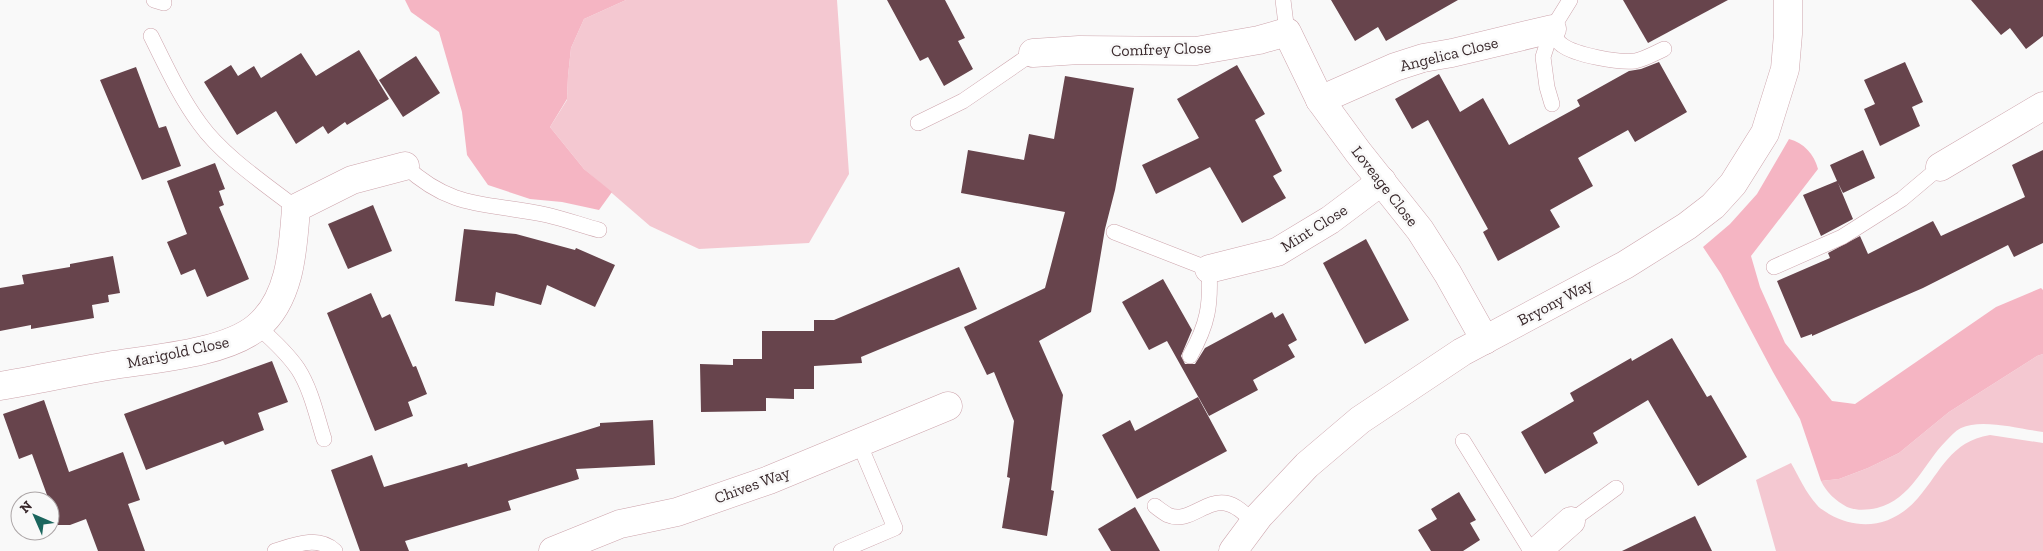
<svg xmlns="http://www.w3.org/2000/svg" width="2043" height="551" font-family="'Zilla Slab',serif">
	<rect width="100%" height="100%" fill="#f9f9f9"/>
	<!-- green -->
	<g fill="#f4c8d1">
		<polygon points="626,0 837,0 849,174 809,243 699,249 650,226 584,169 550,127 567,100 568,76 571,48 584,19"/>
		<path d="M2043,354V432C2021,429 1981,418 1961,428C1955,431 1951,436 1946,441C1923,464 1912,499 1877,508C1867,510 1857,511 1847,507C1836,501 1826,492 1821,481L1839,479L1868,468L1899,453L1949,412L2037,356Z"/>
		<path d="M1990,435L2043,443V551H1776L1756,480L1791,463C1799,477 1806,493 1817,505C1820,509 1825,511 1829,514C1861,532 1894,526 1918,498C1942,470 1950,442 1990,435Z"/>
	</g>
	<!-- forest -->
	<g fill="#f5b5c3">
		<polygon points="405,0 626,0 584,19 571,48 568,76 567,99 550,127 584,169 612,192 599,210 562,202 530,199 488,185 467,155 462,112 439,32 411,12"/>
		<path d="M1789,139C1804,143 1814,154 1818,169L1751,256L1760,287L1785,343L1832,401L1855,404L1996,307L2041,288L2043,290V354L2037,356L1949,412L1899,453L1868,468L1839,479L1821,481L1800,419L1773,372L1721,274L1703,247L1730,224L1757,194Z"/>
	</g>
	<!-- building -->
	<g fill="#67444c">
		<polygon points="887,0 945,0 965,38 958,41 973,69 944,86 928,57 920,61"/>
		<polygon points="1331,0 1458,0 1386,41 1378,27 1355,41"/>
		<polygon points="1623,0 1728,0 1648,43"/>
		<polygon points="1971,0 2043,0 2043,36 2026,49 2010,28 2001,35"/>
		<polygon points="359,50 389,99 347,125 345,122 328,134 323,126 296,144 276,111 237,135 204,82 231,65 238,76 254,66 261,78 301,53 316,76"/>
		<polygon points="416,56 440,93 403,117 379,80"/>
		<polygon points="1659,62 1687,112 1635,142 1628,130 1578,158 1593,186 1550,210 1560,227 1498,261 1483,232 1488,229 1428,120 1412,129 1395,99 1439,74 1460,112 1483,98 1509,145 1580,106 1577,100 1629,71 1641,69"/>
		<polygon points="1905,62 1923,102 1912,107 1920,126 1880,146 1864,109 1875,104 1864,80"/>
		<polygon points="1237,65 1265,114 1255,120 1282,171 1273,176 1286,198 1242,223 1210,167 1156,194 1142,165 1199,138 1177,99"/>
		<polygon points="136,67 159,128 166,126 181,166 142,180 100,80"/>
		<polygon points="1065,76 1134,88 1115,190 1105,229 1091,312 1039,341 1063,395 1051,490 1054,491 1047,536 1002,528 1010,478 1007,477 1014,421 994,372 987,375 964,327 1045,288 1065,212 961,193 968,150 1024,160 1029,134 1054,139"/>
		<polygon points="1863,150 1875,178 1843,193 1838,183 1853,219 1821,236 1803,195 1837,181 1830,165"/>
		<polygon points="2043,150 2043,243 2014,257 2008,245 1923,288 1812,336 1812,334 1801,338 1777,281 1830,258 1828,253 1860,236 1868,254 1933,221 1941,236 2025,197 2012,165"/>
		<polygon points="215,163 225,189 219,191 224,205 219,207 249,279 207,297 195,269 181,275 167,242 187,234 167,181"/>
		<polygon points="373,205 392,251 348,269 328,224"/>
		<polygon points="464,229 516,234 575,250 576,248 615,265 595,307 547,285 541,305 496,292 494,306 455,301"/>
		<polygon points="1366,239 1409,320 1365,344 1323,263"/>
		<polygon points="113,256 120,293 108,295 109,302 92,305 94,318 31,329 31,325 0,331 0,288 24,284 22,275 70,267 70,264"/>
		<polygon points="959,267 977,309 861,357 862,363 814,366 814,389 794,389 794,399 766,398 766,411 701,412 700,364 733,365 733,359 762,359 762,331 814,331 814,320 834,320"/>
		<polygon points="1163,279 1192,330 1181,356 1185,364 1195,364 1205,348 1272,312 1275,318 1283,313 1297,340 1288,345 1295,357 1253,380 1258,390 1209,416 1167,341 1149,350 1122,302"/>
		<polygon points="371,293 382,318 390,314 413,367 416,366 427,394 408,402 413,416 375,431 327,313"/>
		<polygon points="1672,338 1707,397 1711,395 1747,457 1698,486 1648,400 1593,433 1598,443 1545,474 1521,432 1574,401 1570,393 1631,358 1632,361"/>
		<polygon points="272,361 288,402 258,413 264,430 225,445 223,441 146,470 124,414"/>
		<polygon points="1198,397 1227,451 1137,499 1102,435 1130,420 1135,431"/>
		<polygon points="44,400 69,472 123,452 140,500 128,504 145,551 98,551 86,519 70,525 58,525 32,454 19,459 3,414"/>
		<polygon points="653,420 655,465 576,469 579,479 508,501 511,510 405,541 409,551 360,551 331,470 372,455 384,487 467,463 468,467 600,426 600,423"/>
		<polygon points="1459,492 1476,520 1470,523 1480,540 1463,551 1431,551 1418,530 1437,519 1431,509"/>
		<polygon points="1135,507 1160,551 1111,551 1098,529"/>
		<polygon points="1695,516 1712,551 1622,551"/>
	</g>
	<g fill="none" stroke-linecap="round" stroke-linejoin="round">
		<!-- lane casing -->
		<g stroke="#cda4ac" stroke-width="16">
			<g id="lane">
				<polyline points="154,0 164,3"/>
				<polyline points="1283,0 1287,32"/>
				<polyline points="1552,29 1570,0"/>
				<path d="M151,36C166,66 180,97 200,124C222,155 265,184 296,208"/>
				<path d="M1552,104L1547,87L1543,57L1552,29C1555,35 1556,41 1562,45C1575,55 1619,63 1635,61C1645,59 1655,53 1664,49"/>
				<polyline points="918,123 963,101 1033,53"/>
				<path d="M405,166C454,211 488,202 547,215C564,219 581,225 599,230"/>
				<path d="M1114,232L1209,269C1211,305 1208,324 1190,356"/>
				<polyline points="1774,267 1842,237 1902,199 1940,167"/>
				<path d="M258,327C273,340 287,353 298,369C311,389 317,417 324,439"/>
				<polyline points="1463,441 1531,551"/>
				<path d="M1155,506C1159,509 1164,513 1168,515C1188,524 1205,500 1225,503C1237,505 1246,515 1254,523"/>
				<polyline points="1571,521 1616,488"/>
				<path d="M275,551C294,545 318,535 335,551"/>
				<polyline points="841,551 895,528 859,443"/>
			</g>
		</g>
		<!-- street casing -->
		<g stroke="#cda4ac" stroke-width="29">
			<g id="street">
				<polyline points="1033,53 1079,50 1196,51 1259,40 1287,32 1320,100 1358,152 1420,230 1448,274 1485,340"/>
				<polyline points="1320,100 1395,67 1423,58 1452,53 1552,29"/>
				<polyline points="1940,167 2043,106"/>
				<polyline points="1209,269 1277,252 1330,220 1382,181"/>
				<path d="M0,386C36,380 72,372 108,366C149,359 225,354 257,327C291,299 293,248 296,208L352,180L405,166"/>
				<polyline points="553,551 620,524 677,512 769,480 948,406"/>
				<polyline points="1233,551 1259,516 1307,465 1360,420 1462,352 1625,265 1687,226 1713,206 1733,184 1765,133 1785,69 1788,34 1788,0"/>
				<polyline points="1537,551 1571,521"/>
			</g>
		</g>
		<!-- lane -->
		<use href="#lane" stroke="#fff" stroke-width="15"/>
		<!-- street -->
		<use href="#street" stroke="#fff" stroke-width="28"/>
	</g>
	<g text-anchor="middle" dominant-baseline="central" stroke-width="5" stroke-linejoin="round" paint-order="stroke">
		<!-- street labels -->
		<g font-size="16" fill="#39292c" stroke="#f9f9f9">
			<text transform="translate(1161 49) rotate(-2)">Comfrey Close</text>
			<text transform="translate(1449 54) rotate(-14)">Angelica Close</text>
			<text transform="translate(1385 186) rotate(52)">Loveage Close</text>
			<text transform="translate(1314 228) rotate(-32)">Mint Close</text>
			<text transform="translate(1555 302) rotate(-28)">Bryony Way</text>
			<text transform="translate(178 352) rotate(-12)">Marigold Close</text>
			<text transform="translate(752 485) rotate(-20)">Chives Way</text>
		</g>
	</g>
	<!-- north arrow -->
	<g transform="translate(35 516) rotate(315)"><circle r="24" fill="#f9f9f9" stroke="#aca6a7"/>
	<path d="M0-4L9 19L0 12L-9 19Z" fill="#1b665e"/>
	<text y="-8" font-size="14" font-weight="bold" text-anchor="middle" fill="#39292c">N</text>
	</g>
</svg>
